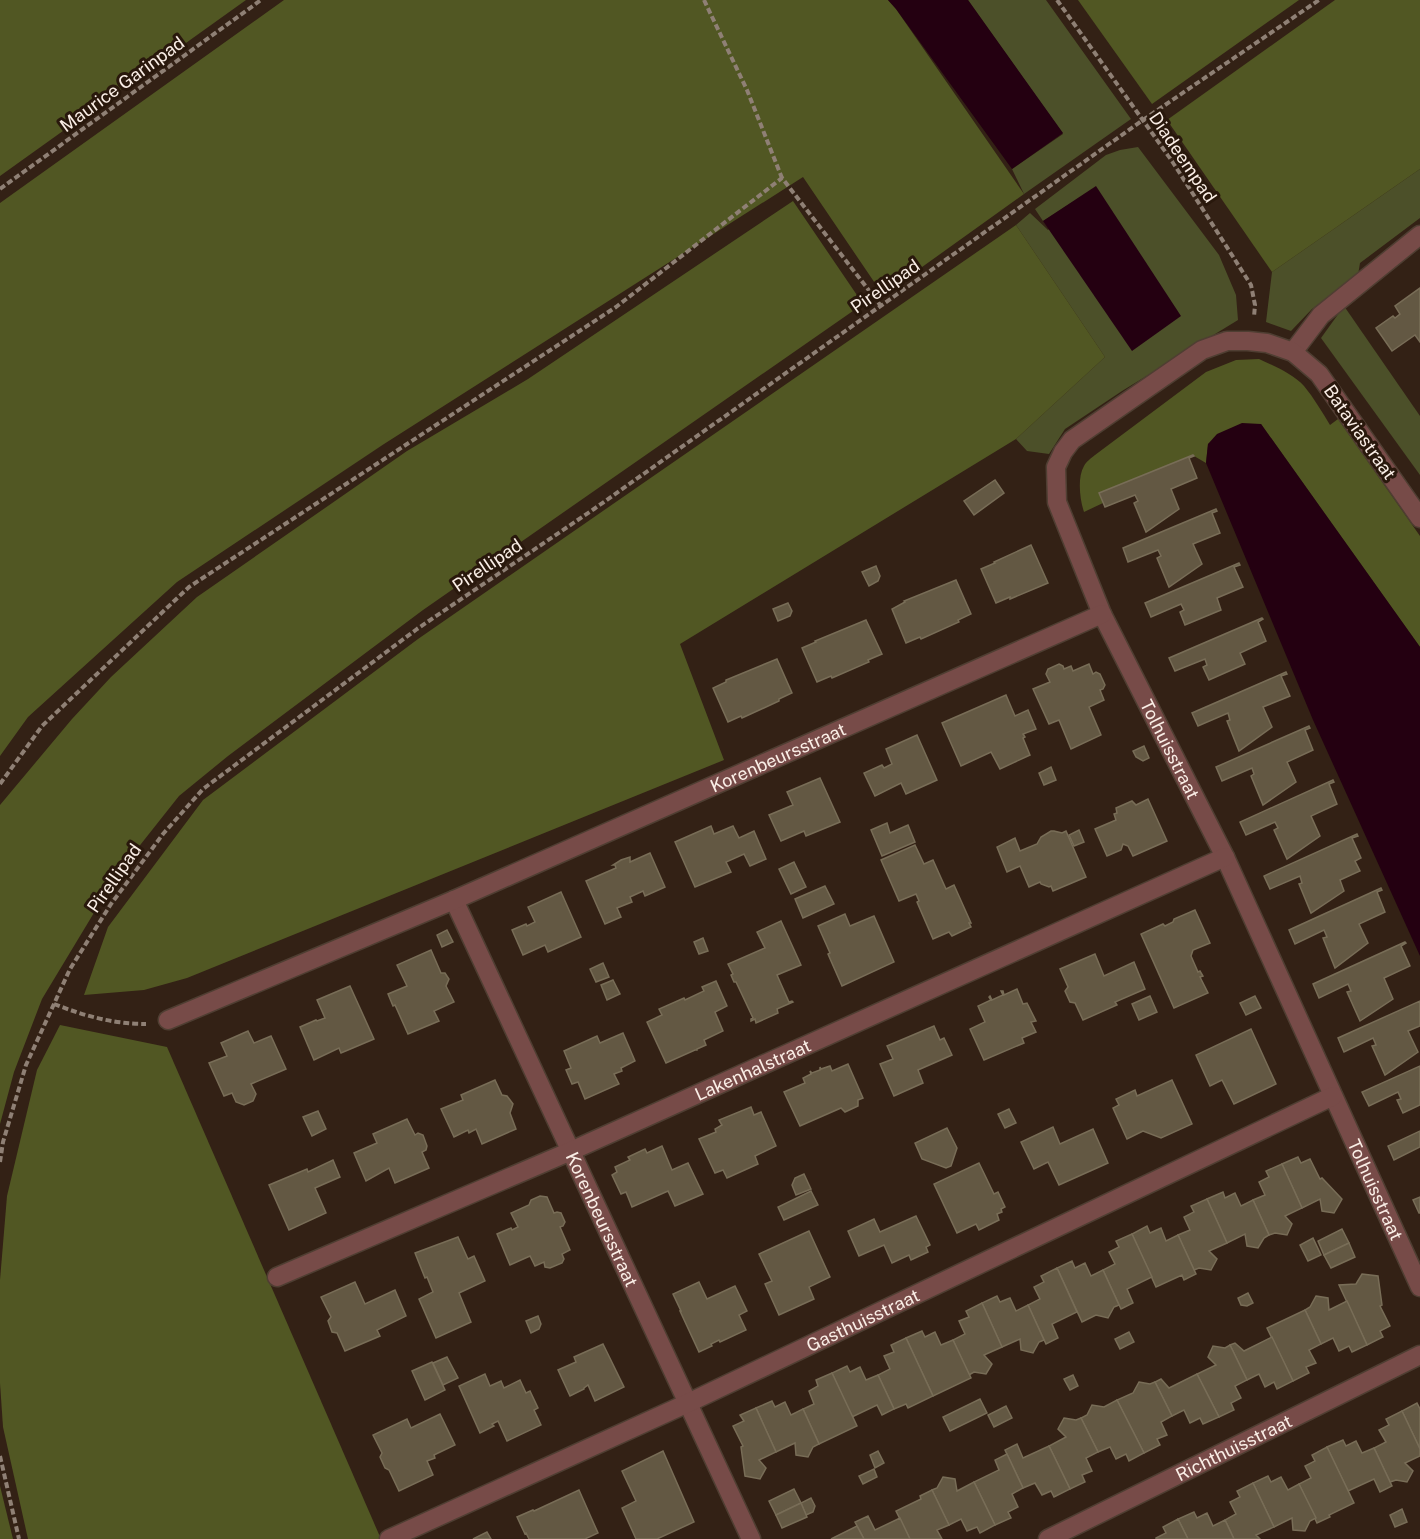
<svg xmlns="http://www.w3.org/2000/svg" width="1420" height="1539" font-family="'Public Sans',sans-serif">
	<rect width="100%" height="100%" fill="#332115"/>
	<!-- green -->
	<g fill="#4c5029">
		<polygon points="968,0 1046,0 1131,119 1024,194 1012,169 1063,134"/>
		<polygon points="1138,147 1219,255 1236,295 1238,320 1122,391 1065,429 1049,454 1027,451 1016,439 1105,357 1016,225 1030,213 1048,230 1096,187 1043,221 1035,209 1106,155 1120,150"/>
		<polygon points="1420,169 1420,218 1360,263 1358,275 1312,309 1291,331 1266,322 1272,272"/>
		<polygon points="1344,306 1420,416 1420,475 1321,338"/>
	</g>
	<!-- forest -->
	<g fill="#515723">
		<polygon points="0,0 246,0 0,176"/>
		<polygon points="284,0 888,0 896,9 1024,194 883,295 803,177 384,444 177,582 28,717 0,756 0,203"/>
		<polygon points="1078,0 1299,0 1152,104"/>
		<polygon points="1335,0 1420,0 1420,169 1272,272 1167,120"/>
		<polygon points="793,201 863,304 423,610 228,756 179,796 118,873 42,999 14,1072 0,1124 0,805 72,719 111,677 197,597 407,451 528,379"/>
		<polygon points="1016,225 1105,357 1016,439 680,644 724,760 187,978 144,990 84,995 108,927 203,800 418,639"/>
		<path d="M1259,359C1274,366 1293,374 1304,386C1314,398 1322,412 1330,425L1338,419L1420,536V647L1261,424L1208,444L1206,463L1194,456L1100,493L1103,503L1084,512C1080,500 1077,478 1084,466C1086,462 1091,458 1095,455L1206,372L1236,360Z"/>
		<polygon points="60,1025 167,1047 381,1539 28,1539 3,1427 0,1383 0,1280 7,1196 37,1070"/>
		<polygon points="0,1486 13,1539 0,1539"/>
	</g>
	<!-- water -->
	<g fill="#240011">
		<polygon points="888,0 968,0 1063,133 1012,169 896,9"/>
		<polygon points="1096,186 1181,316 1132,351 1043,221"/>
		<polygon points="1242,423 1261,424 1420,647 1420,956 1313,720 1206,463 1208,444 1217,434"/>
	</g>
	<!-- building -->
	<g fill="#635843" stroke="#786d57" stroke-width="1.5">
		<polygon points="1420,288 1420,342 1415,335 1392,351 1376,328 1393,316 1395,318 1400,314 1395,306"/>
		<polygon points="1193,455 1194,456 1189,458 1197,478 1171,489 1179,509 1146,532 1134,503 1138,501 1135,495 1105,507 1099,493"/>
		<polygon points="995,480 1004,493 974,515 964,501"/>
		<polygon points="1216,509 1217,511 1212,513 1220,533 1193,544 1202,564 1169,587 1157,558 1161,556 1158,550 1128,562 1123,548"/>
		<polygon points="1031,545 1048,583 1010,599 1010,597 996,603 981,569 995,563 994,562"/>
		<polygon points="1239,563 1240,565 1234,567 1243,587 1217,598 1221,610 1185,625 1180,612 1184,610 1181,604 1151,617 1145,603"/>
		<polygon points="876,566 880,576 878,581 869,586 862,572"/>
		<polygon points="956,580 971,614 958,620 959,622 921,639 920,637 906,643 892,609 905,602 904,601"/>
		<polygon points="788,603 792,611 790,616 778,621 773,609"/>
		<polygon points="1262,618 1263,619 1258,622 1266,641 1240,653 1245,664 1209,680 1203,667 1207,665 1205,659 1175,671 1169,658"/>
		<polygon points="866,620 882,654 868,660 869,662 832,678 831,676 817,682 802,648 816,642 815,641"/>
		<polygon points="777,659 792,693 779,699 779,701 742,718 741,716 728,722 713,688 726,682 726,680"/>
		<polygon points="1059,664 1063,666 1064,669 1071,666 1073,671 1089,664 1093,674 1096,672 1100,674 1105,685 1103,689 1100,690 1104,700 1089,707 1101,735 1071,749 1059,720 1049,724 1033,689 1050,682 1046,674 1048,669"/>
		<polygon points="1286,672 1287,674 1281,676 1290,696 1263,707 1272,727 1239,751 1227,721 1230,720 1228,713 1198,726 1192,713"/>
		<polygon points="1006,695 1015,716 1028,710 1036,729 1023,734 1025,737 1023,738 1030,755 1000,769 991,752 961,766 942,723"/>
		<polygon points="1309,726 1310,728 1305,730 1313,750 1287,762 1296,782 1263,805 1251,776 1254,774 1252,768 1222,781 1216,767"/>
		<polygon points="917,735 937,780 906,794 901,783 875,796 864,773 882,765 884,768 892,764 886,749"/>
		<polygon points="1144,746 1149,758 1143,761 1136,757 1133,751"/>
		<polygon points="1051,767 1056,780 1044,785 1039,773"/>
		<polygon points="820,778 840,822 806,836 804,831 781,841 769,815 793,805 787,792"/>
		<polygon points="1333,780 1334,782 1329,784 1337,804 1311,816 1320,836 1287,859 1274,830 1278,828 1275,822 1246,835 1240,822"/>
		<polygon points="1148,799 1167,841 1133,856 1128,846 1123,844 1121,850 1107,856 1095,829 1116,820 1114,814 1117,813 1116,808 1132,801 1136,805"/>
		<polygon points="887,823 890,833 908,825 915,842 882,856 871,830"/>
		<polygon points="711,826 714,834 733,826 739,838 754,831 766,859 750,866 744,854 726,862 731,872 695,887 675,842"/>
		<polygon points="1079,830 1084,842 1074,846 1069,835"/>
		<polygon points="1051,831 1054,831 1062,833 1066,831 1086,877 1053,891 1051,886 1049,887 1041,884 1040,882 1029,887 1020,866 1007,872 997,847 1015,838 1020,851 1037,844 1041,837"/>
		<polygon points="1357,834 1358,836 1352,838 1361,858 1355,861 1360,871 1340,880 1344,891 1311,913 1299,884 1302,883 1300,876 1270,889 1264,876"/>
		<polygon points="915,845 924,864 933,860 946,889 954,885 971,923 969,923 971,927 952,936 949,932 933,939 917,902 919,901 916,894 899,901 881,860"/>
		<polygon points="650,853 665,887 645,896 643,891 630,897 632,902 617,908 621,917 605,924 586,881 616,868 615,865 613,865 621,860 630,857 630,862"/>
		<polygon points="794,862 806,887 791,894 779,869"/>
		<polygon points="825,886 834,904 803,918 795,899"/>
		<polygon points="1381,888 1382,890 1377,892 1385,912 1359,924 1368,943 1335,968 1323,938 1327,937 1324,930 1295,944 1289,930"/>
		<polygon points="561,892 581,937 548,952 545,945 523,955 512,930 526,924 527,926 535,922 528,907"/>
		<polygon points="1195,910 1210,943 1193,950 1191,956 1198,972 1200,971 1203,976 1200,977 1208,993 1174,1008 1141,934 1163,924 1165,926 1173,922 1174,919"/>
		<polygon points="845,914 850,926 874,916 894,962 842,986 828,954 830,953 818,926"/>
		<polygon points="781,921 801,965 777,975 789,1002 792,1001 793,1002 777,1009 778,1013 756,1023 755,1019 751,1021 751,1019 753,1018 736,982 734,982 731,975 733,974 728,964 765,948 757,932"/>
		<polygon points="447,930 453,942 442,947 437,935"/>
		<polygon points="703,938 708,951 699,954 694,942"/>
		<polygon points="1405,942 1406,943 1401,946 1410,966 1384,978 1393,999 1360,1021 1347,992 1351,991 1348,984 1319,998 1313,984"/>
		<polygon points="431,950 441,973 445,973 449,979 446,986 454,1002 434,1011 439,1021 408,1034 395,1005 393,1006 388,994 407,986 397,965"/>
		<polygon points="1095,954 1104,976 1134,962 1145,989 1115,1002 1117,1005 1083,1020 1075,1003 1070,1002 1065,991 1068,987 1060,969"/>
		<polygon points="603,963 609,977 596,982 590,969"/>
		<polygon points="613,980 620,994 607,1000 601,985"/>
		<polygon points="716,981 727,1006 715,1012 723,1031 704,1040 706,1045 697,1049 697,1050 695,1050 666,1063 647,1022 662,1015 659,1009 684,998 685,1000 704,991 702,987"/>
		<polygon points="350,986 374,1039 341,1053 339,1048 314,1060 300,1027 316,1020 317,1021 325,1018 317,1000"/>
		<polygon points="1017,989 1023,1004 1027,1003 1036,1021 1031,1022 1036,1032 1022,1038 1024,1043 984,1060 970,1029 985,1022 978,1006 991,1000 989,997 990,996 992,1000 1003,995 1001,991 1003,991 1004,995"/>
		<polygon points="1150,996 1157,1012 1139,1020 1132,1004"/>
		<polygon points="1255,996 1261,1008 1246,1015 1240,1003"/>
		<polygon points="1420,1001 1420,1026 1408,1031 1418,1052 1385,1075 1372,1046 1376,1045 1373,1038 1344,1052 1338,1038"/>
		<polygon points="934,1026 940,1040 944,1038 952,1055 918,1070 923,1083 894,1096 880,1064 893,1059 887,1046"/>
		<polygon points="1251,1029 1276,1084 1234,1104 1222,1080 1210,1086 1196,1055"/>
		<polygon points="248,1031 254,1043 271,1036 286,1069 251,1084 256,1094 253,1101 244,1105 236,1102 232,1093 224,1096 209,1063 227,1056 221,1043"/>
		<polygon points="623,1033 635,1061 621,1068 622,1071 614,1074 619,1084 585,1099 578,1082 572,1084 566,1070 571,1068 564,1051 597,1036 600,1043"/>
		<polygon points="848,1064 863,1098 858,1100 858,1106 845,1112 841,1108 800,1126 784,1092 805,1083 803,1078 811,1074 810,1071 812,1073 820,1070 820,1067 821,1069 830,1066 832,1071"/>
		<polygon points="1420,1066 1420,1105 1403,1113 1397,1100 1401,1099 1398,1092 1369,1106 1362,1092"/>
		<polygon points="495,1080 502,1095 507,1096 513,1104 510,1113 516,1129 482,1144 476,1129 469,1133 468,1130 454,1137 441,1109 463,1100 461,1095"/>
		<polygon points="1172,1080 1192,1124 1161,1138 1143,1131 1127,1139 1113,1108 1119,1105 1116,1099 1135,1090 1137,1096"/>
		<polygon points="751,1107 754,1115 761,1112 776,1146 755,1156 758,1164 727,1178 723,1170 715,1173 699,1139 716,1132 715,1129 722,1125 719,1120"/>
		<polygon points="1009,1109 1016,1123 1005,1128 998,1114"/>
		<polygon points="318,1111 326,1129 312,1136 303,1117"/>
		<polygon points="407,1119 415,1135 418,1133 423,1135 427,1146 426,1150 422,1152 429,1168 395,1183 389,1168 366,1181 354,1153 377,1143 373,1134"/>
		<polygon points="1053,1127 1060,1144 1093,1129 1108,1163 1059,1185 1048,1162 1034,1169 1021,1142"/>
		<polygon points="947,1128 957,1148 951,1166 946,1168 922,1159 915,1143"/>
		<polygon points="1420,1131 1420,1147 1394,1160 1388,1146"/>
		<polygon points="662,1146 672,1170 688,1163 703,1194 675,1206 668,1191 632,1207 626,1192 621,1194 612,1175 617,1172 615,1167 630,1160 628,1157 645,1149 647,1153"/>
		<polygon points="1298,1157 1301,1163 1310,1159 1320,1179 1322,1178 1342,1199 1334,1213 1322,1211 1320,1199 1302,1208 1282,1164"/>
		<polygon points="333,1160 340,1177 315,1188 326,1213 289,1230 269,1185 307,1169 308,1172"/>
		<polygon points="979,1163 994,1194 998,1192 1005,1207 1001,1209 1002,1212 997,1214 999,1220 979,1230 976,1224 957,1233 934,1184"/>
		<polygon points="1282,1164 1302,1208 1285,1216 1292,1224 1287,1235 1275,1233 1269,1235 1253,1200 1265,1195 1259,1182 1269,1177 1266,1171"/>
		<polygon points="804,1174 811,1189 796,1195 792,1185 795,1178"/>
		<polygon points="811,1191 818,1205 784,1220 778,1207"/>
		<polygon points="1223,1192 1225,1198 1235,1193 1241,1206 1253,1200 1269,1235 1264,1238 1258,1248 1247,1246 1245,1234 1227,1243 1207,1199"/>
		<polygon points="540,1196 547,1197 554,1213 557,1212 561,1213 565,1222 563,1226 560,1227 570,1250 562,1254 564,1259 562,1263 550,1268 545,1267 544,1262 535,1266 530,1256 510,1265 497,1234 511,1228 512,1230 518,1227 511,1213 529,1205 531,1200"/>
		<polygon points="1420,1197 1420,1213 1419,1213 1413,1200"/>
		<polygon points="1207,1199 1227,1243 1209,1251 1217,1259 1211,1270 1199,1268 1194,1270 1178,1235 1190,1230 1184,1217 1194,1212 1191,1206"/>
		<polygon points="916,1216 930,1245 926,1247 928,1252 911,1260 909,1255 892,1263 884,1245 859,1256 848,1231 874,1219 880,1232"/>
		<polygon points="1147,1226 1150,1233 1161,1228 1166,1241 1178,1235 1196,1274 1184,1280 1182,1275 1156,1287 1132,1234"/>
		<polygon points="1342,1229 1349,1243 1324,1255 1318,1241"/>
		<polygon points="809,1231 830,1277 809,1287 814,1299 779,1315 765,1284 772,1281 759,1254"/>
		<polygon points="1132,1234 1152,1277 1127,1289 1133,1303 1121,1309 1103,1270 1115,1264 1109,1252 1119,1247 1116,1241"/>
		<polygon points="458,1237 468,1259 474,1256 485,1281 459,1293 471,1322 436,1338 419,1299 433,1292 427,1277 425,1278 415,1253"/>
		<polygon points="1313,1238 1321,1255 1308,1261 1300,1245"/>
		<polygon points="1349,1243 1355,1257 1331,1268 1324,1255"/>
		<polygon points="1072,1261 1075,1268 1085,1263 1091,1276 1103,1270 1119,1305 1114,1307 1108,1318 1096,1315 1082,1322 1057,1268"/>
		<polygon points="1057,1268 1077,1312 1052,1324 1058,1338 1046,1344 1028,1305 1040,1299 1034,1287 1044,1282 1041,1276"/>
		<polygon points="1362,1274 1378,1276 1382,1305 1380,1306 1390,1326 1380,1331 1383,1337 1367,1345 1339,1285 1356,1284"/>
		<polygon points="355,1282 365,1304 395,1290 406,1316 377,1330 380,1336 345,1351 337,1333 332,1332 328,1321 331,1317 321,1297"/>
		<polygon points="699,1282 707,1299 735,1286 747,1311 739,1315 746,1330 720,1342 719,1340 711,1344 712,1346 699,1352 680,1311 681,1311 673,1294"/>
		<polygon points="1248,1293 1253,1303 1247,1306 1241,1305 1238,1298"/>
		<polygon points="997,1296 1000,1302 1010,1298 1016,1311 1028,1305 1044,1340 1039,1342 1033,1353 1021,1350 1020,1339 1002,1347 982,1303"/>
		<polygon points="1316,1296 1328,1298 1329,1310 1347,1301 1367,1345 1352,1352 1349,1346 1339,1351 1333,1338 1321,1344 1305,1310 1310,1307"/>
		<polygon points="982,1303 1002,1347 984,1355 992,1364 986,1374 974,1372 969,1375 953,1340 965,1334 959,1321 969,1317 966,1311"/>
		<polygon points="1305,1310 1321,1344 1309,1350 1316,1363 1306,1367 1309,1373 1293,1381 1267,1328"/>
		<polygon points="538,1316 541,1324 539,1329 531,1333 526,1321"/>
		<polygon points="922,1331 925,1337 935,1332 941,1345 953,1340 971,1378 933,1396 906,1338"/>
		<polygon points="1129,1332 1134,1342 1120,1349 1115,1339"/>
		<polygon points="1272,1337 1293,1381 1277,1389 1274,1382 1265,1387 1259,1374 1247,1380 1230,1345 1235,1343 1244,1351"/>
		<polygon points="906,1338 933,1396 908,1408 906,1404 894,1409 878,1375 890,1369 884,1356 894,1352 891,1345"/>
		<polygon points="603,1344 624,1387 595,1401 588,1385 584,1388 584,1389 570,1396 558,1370 576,1362 574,1357"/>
		<polygon points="1230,1345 1247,1380 1235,1386 1241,1398 1231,1403 1234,1410 1219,1417 1197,1374 1216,1365 1208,1357 1213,1346 1225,1348"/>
		<polygon points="447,1357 458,1378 443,1385 433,1363"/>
		<polygon points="432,1362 445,1390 425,1400 412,1371"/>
		<polygon points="847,1366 850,1372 860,1367 866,1380 878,1375 894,1409 882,1415 877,1405 852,1417 832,1373"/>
		<polygon points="832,1373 857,1426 819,1444 803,1409 814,1404 809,1391 818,1386 816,1380"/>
		<polygon points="485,1374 490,1386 501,1381 504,1388 520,1380 526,1393 530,1391 538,1408 534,1410 541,1425 507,1441 498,1421 492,1424 494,1426 480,1433 459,1386"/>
		<polygon points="1197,1374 1219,1417 1203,1424 1200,1418 1190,1423 1184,1410 1172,1416 1155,1382 1161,1379 1169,1388"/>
		<polygon points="1073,1375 1078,1386 1070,1390 1064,1379"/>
		<polygon points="1139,1382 1150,1384 1155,1382 1172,1416 1161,1422 1167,1435 1157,1439 1160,1445 1144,1453 1117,1400 1133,1393"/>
		<polygon points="980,1399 987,1413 950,1431 943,1417"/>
		<polygon points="1117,1400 1144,1453 1129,1461 1126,1454 1116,1459 1110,1447 1098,1452 1081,1418 1087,1415 1092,1405 1104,1407"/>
		<polygon points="772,1401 775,1407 785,1402 791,1415 803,1409 819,1444 813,1447 808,1457 796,1455 795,1443 776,1452 756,1408"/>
		<polygon points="1417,1403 1420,1409 1420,1449 1402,1411"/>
		<polygon points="1006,1406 1012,1418 994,1427 988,1415"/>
		<polygon points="756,1408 776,1452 759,1460 766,1468 760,1479 745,1476 741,1447 743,1446 733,1426 744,1421 740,1415"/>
		<polygon points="1402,1411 1420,1449 1420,1456 1405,1463 1413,1471 1407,1482 1396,1480 1390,1482 1374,1448 1386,1442 1379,1430 1389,1425 1386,1419"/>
		<polygon points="440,1414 455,1445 434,1455 435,1458 427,1461 433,1475 399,1491 389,1470 385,1468 380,1457 382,1453 373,1435 407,1419 411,1428"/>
		<polygon points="1064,1418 1076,1420 1081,1418 1098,1452 1086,1458 1092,1471 1082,1475 1085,1482 1070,1489 1049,1446 1066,1437 1058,1429"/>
		<polygon points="1343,1440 1346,1446 1356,1441 1362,1453 1374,1448 1392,1486 1380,1492 1374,1479 1348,1491 1327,1447"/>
		<polygon points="1017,1444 1023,1458 1049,1446 1070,1489 1054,1497 1051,1491 1042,1495 1035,1483 1023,1488 1005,1450"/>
		<polygon points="1327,1447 1354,1503 1329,1515 1330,1517 1317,1523 1299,1484 1311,1478 1305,1466 1315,1461 1312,1455"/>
		<polygon points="663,1451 694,1522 657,1539 636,1539 622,1508 636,1501 622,1471"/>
		<polygon points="878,1451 884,1463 875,1468 870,1455"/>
		<polygon points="1007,1454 1023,1488 1012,1494 1018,1507 1008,1512 1011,1518 995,1525 974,1482 999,1470 995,1460"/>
		<polygon points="874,1469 877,1477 863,1484 859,1476"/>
		<polygon points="1268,1476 1271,1482 1281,1477 1288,1490 1299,1484 1316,1518 1310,1521 1305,1531 1293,1530 1292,1518 1274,1527 1253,1483"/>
		<polygon points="943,1477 955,1479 957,1491 974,1482 995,1525 980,1533 977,1527 967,1531 961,1519 949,1525 932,1490 937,1488"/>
		<polygon points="1253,1483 1274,1527 1256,1535 1260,1539 1234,1539 1225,1520 1236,1514 1230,1502 1240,1497 1237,1491"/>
		<polygon points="794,1489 801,1503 776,1515 769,1501"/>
		<polygon points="579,1490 598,1533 585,1539 529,1539 526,1533 525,1534 517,1517 533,1510 534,1511"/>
		<polygon points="932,1490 949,1525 937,1530 942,1539 910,1539 896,1511 921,1499 920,1496"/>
		<polygon points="811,1498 815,1506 813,1512 806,1515 801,1503"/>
		<polygon points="801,1503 807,1517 782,1528 776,1515"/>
		<polygon points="1402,1509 1407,1522 1395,1527 1390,1515"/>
		<polygon points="1194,1512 1197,1518 1207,1513 1213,1526 1225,1520 1234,1539 1188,1539 1178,1519"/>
		<polygon points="868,1516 875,1530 900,1518 910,1539 864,1539 855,1522"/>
		<polygon points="1178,1519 1188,1539 1156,1539 1156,1538 1166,1533 1163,1527"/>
		<polygon points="857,1526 864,1539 831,1539"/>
		<polygon points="487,1532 491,1539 473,1539"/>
	</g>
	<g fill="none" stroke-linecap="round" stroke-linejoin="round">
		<!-- minor casing -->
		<g stroke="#4f3e32" stroke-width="21">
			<g id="minor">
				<polyline points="1293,352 1321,315 1420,235"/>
				<path id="s1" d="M1420,518L1319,374L1293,352L1267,343L1248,341H1227L1202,350L1072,440L1063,452L1056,467L1057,502L1102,614L1225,857L1420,1287"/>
				<path id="s2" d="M454,900L751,1539"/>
				<path id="s3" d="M168,1020L454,900L1102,614"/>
				<path id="s4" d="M277,1277L571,1151L1225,857"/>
				<path id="s5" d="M389,1539L688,1403L1333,1096"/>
				<path id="s6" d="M1048,1539L1420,1355"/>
			</g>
		</g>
		<!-- path -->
		<g stroke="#8f8075" stroke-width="4" stroke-dasharray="6 3" stroke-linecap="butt">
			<polyline points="704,0 747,90 782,178"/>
			<polyline points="1057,0 1172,161 1251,285 1255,305 1254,317"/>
			<polyline points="0,189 261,0"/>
			<polyline points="0,784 42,726 189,587 616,307 782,178 881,306"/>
			<path d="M54,1004C85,1016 113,1024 146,1024"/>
			<polyline points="0,1162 3,1142 26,1065 70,969 111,904 163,834 203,789 417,629 594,509 1143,120 1319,0"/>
			<polyline points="0,1456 19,1539"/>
		</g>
		<!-- minor -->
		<use href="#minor" stroke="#774b48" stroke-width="18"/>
	</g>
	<g text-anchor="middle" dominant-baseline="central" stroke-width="6" stroke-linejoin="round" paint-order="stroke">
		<!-- street labels -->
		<g font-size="18" fill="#faeee6" stroke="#29180c">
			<text transform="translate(122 84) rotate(-36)">Maurice Garinpad</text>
			<text transform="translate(1183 157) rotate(56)">Diadeempad</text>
			<text transform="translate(885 286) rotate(-35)">Pirellipad</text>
			<text transform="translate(1360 432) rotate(55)">Bataviastraat</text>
			<text transform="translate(487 565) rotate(-34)">Pirellipad</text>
			<text stroke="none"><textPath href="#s1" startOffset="801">Tolhuisstraat</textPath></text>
			<text stroke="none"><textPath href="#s3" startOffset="664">Korenbeursstraat</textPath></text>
			<text transform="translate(114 878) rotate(-55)">Pirellipad</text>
			<text stroke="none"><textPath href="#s4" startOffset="519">Lakenhalstraat</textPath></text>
			<text stroke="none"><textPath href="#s1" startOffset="1287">Tolhuisstraat</textPath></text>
			<text stroke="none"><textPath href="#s2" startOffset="352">Korenbeursstraat</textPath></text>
			<text stroke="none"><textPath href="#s5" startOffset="522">Gasthuisstraat</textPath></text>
			<text stroke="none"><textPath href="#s6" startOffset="207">Richthuisstraat</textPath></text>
		</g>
	</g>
</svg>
